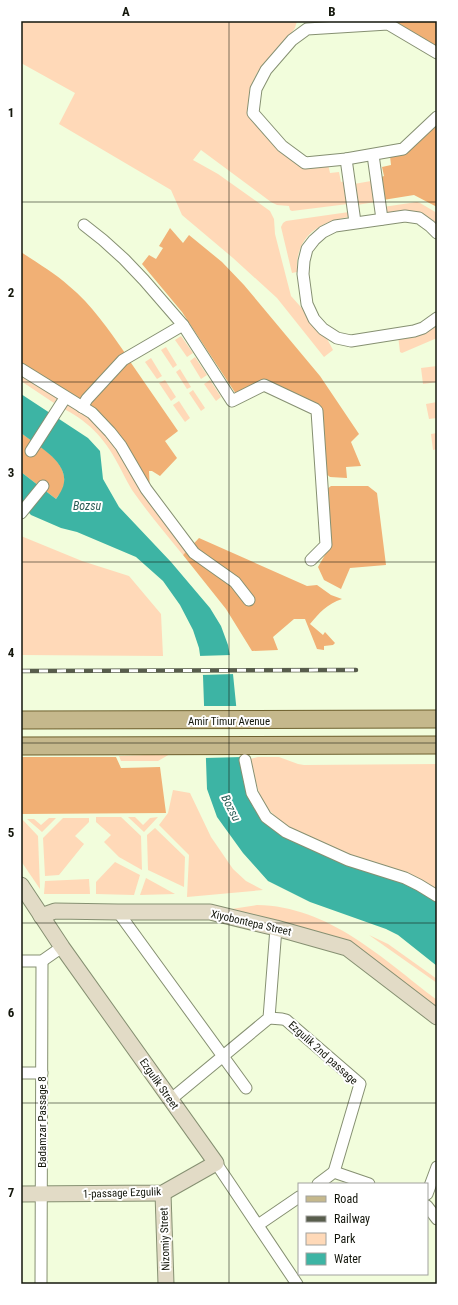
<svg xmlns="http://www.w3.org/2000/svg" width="458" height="1305" font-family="'Roboto Condensed',sans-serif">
	<rect width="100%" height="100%" fill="#f2fddc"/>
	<!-- green -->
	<g fill="#ffd9b8">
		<polygon points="21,21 297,21 295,28 262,72 258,71 252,83 249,104 284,151 328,164 330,173 339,172 341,182 345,181 348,204 292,211 290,210 289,206 277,205 271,202 201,150 193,160 218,174 270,211 274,219 275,234 291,296 324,333 333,350 324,357 277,298 233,258 182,215 171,190 59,124 75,93 21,63"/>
		<polygon points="371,181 375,202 357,205 354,184"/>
		<polygon points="417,202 420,203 437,213 437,228 387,217 383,207"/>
		<path d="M349,212V217C318,222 295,237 297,272L292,273L281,227L283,223L286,221Z"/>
		<polygon points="437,320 437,338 402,353 400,352 398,335"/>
		<polygon points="181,336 193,353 187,357 175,340"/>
		<polygon points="166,347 177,365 173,368 161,350"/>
		<polygon points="195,357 207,375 201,379 190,361"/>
		<polygon points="151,358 162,376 157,379 145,362"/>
		<polygon points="437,366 437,382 423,384 421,368"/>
		<polygon points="180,369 191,387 187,389 176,372"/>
		<polygon points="21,374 58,397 54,403 21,381"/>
		<polygon points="165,380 176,397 171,401 159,383"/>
		<polygon points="210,380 221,397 216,401 204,384"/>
		<polygon points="193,390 205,408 201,411 189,393"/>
		<polygon points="179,401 190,418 185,422 173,405"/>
		<polygon points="437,402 437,418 429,419 426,404"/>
		<path d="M67,403L78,408L102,427L189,550L183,555C166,534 148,513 132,490C127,482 123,473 118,464C104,437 87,420 60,407Z"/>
		<polygon points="437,433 437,449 433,450 431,434"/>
		<polygon points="21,536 82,561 129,576 161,614 163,656 21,655"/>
		<polygon points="170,754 158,761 121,761 119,756"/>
		<path d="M258,757H279L298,764L304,765L437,764V892L371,865L289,827C258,806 259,792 250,759Z"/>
		<polygon points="173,790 190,793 211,837 233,869 246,881 263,890 187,897 189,855 159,825 168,813"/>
		<polygon points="96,817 121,817 141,836 142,870 119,857 104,842 111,835 96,822"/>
		<polygon points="128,817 135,817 143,825 150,818 158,817 144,832"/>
		<polygon points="21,818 38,836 40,889 21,861"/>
		<polygon points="49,818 56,818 42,832 27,819 34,819 41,825"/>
		<polygon points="63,818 89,818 89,822 75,836 84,844 59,875 45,876 43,838"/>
		<polygon points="155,828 185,857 184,887 148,870 147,835"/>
		<polygon points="115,862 140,875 134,895 96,894 96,882"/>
		<polygon points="146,878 175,894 140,895"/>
		<polygon points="89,879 90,894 44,894 45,881"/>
		<path d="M257,905C329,906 383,959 437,1000V1009L353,944L322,933L290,924L225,910Z"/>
		<polygon points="369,935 388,944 437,979 437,983"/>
	</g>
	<!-- forest -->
	<g fill="#f1b075">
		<polygon points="393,21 437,21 437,48"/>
		<polygon points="437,120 437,207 414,195 383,200 379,178 384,176 382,167 391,165 390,156"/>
		<polygon points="170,228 183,243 189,235 222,262 244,285 320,376 359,434 351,442 361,466 346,467 347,478 330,477 325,473 311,401 261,380 236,394 182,312 142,264 149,255 156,259 163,248 159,246"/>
		<path d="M21,252C37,263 55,273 69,286C92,305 108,329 125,353L81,398L77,399L68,396L21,362Z"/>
		<polygon points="129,360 178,431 165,441 177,458 160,476 152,471 149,471 150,492 90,406 92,400"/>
		<path d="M21,433C38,446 72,462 63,489C62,492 58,496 56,499L21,472Z"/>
		<polygon points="331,486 368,486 377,493 386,565 350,568 341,589 324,580 318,567 326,553 328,541 327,489"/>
		<path d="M199,538L307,586L317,585L331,595L342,599C327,604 319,613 310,624L323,635L325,632L335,643L333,645L324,646V650L317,649L305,619H294L273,637L278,650L252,651L226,609L183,555Z"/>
		<polygon points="21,757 116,757 121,768 160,767 166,813 21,814"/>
	</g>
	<!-- water -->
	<path fill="#3db4a4" d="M21,394L88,438L100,451L103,479L119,507L171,562L210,608L221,626L228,645L233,674L244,784L253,807L264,820L405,882L437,901V966L398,935L386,929L310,902L268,881L243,853L217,817L207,789L203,676L199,648L193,630L180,605L163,581L136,557L77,532L61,528L31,515L21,504V472L56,499C81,468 43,450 21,433Z"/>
	<!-- pier -->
	<g fill="#f2fddc">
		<polygon points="231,655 235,674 201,675 198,656"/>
		<polygon points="202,706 239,706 243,757 204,758"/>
	</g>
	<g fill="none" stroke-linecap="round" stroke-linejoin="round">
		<!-- street casing -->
		<g stroke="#869072" stroke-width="13">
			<g id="street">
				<polyline points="437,53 388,24 307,29 292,40 266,70 256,89 253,113 282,146 305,163 346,159 403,149 437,117"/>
				<polyline points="373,155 382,219"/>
				<polyline points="346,159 355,222"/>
				<polyline points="84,225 103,240 124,259 144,280 183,325 232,401 264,385 315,409 317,411 326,545 311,560"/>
				<polyline points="437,233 430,226 419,218 405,216 335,226 323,232 314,240 307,249 304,261 303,274 307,304 314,319 323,329 337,338 351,341 414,331 423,328 437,318"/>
				<polyline points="21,369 92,413 110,432 121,446 146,489 194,553 235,582 249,600"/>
				<polyline points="82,407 87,399 123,360 183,325"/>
				<polyline points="31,451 65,398"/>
				<polyline points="21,513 43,486"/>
				<polyline points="245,760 252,793 266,817 286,832 348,860 405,878 419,885 437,896"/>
				<polyline points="118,912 246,1088"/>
				<polyline points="21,961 42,961 62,947"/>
				<polyline points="269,1018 282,1019 286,1020 360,1084 334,1172"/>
				<polyline points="21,1073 42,1073"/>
				<polyline points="170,1100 269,1018 276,928"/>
				<polyline points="216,1163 297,1284"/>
				<polyline points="318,1184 334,1172 369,1184"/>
				<polyline points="427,1194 437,1167"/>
				<polyline points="427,1206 437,1219"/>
				<polyline points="258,1225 299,1197"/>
				<polyline points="41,1284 42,961"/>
			</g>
		</g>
		<!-- secondary casing -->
		<g stroke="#869072" stroke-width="17">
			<g id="secondary">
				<polyline points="21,885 62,947 216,1163 163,1193 21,1194"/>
				<polyline points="41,916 55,911 118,912 210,912 276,928 347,948 437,1017"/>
				<polyline points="163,1193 166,1284"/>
			</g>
		</g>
		<!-- primary casing -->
		<g stroke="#6e602e" stroke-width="19">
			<g id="primary">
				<polyline points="21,720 437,719"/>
				<polyline points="21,746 437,745"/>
			</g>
		</g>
		<!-- street -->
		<use href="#street" stroke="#fff" stroke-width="11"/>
		<!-- secondary -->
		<use href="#secondary" stroke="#e2dbc6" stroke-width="15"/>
		<!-- primary -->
		<use href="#primary" stroke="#c5b88c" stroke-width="17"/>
		<!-- rail casing -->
		<g stroke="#585d4c" stroke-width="4.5">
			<polyline id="rail" points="21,671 356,670"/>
		</g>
		<!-- rail -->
		<use href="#rail" stroke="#fff" stroke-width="3" stroke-dasharray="9" stroke-linecap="butt"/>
	</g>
	<!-- grid -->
	<path fill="none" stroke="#14170c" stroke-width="1" stroke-opacity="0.55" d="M229,21V1284M21,202H437M21,382H437M21,562H437M21,743H437M21,923H437M21,1103H437"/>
	<g text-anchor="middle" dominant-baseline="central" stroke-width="4" stroke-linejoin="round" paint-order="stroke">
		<!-- street labels -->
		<g font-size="11" fill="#14170c" stroke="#fff">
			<text x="229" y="721">Amir Timur Avenue</text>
			<text transform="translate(251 923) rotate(13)">Xiyobontepa Street</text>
			<text transform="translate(323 1053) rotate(42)">Ezgulik 2nd passage</text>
			<text transform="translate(159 1084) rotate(55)">Ezgulik Street</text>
			<text transform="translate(42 1122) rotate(-90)">Badamzar Passage 8</text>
			<text transform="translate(122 1193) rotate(-2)">1-passage Ezgulik</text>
			<text transform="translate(165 1239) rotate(-92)">Nizomiy Street</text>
		</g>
		<!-- water labels -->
		<g font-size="12" font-style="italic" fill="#2e5f58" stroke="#fff">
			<text x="87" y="506">Bozsu</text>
			<text transform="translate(231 808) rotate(63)">Bozsu</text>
		</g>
	</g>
	<!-- border -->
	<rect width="458" height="1305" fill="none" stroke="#ffffff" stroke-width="44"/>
	<!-- legend -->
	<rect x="298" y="1183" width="130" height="92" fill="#ffffff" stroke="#a1a29e"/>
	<rect x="306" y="1196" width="20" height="6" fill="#c5b88c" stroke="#a1a29e"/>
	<text x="334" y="1203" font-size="12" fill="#14170c">Road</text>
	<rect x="306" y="1216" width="20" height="6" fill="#585d4c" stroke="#a1a29e"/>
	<text x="334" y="1223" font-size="12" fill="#14170c">Railway</text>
	<rect x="306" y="1233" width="20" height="12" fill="#ffd9b8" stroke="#a1a29e"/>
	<text x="334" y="1243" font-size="12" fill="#14170c">Park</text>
	<rect x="306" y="1253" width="20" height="12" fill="#3db4a4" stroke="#a1a29e"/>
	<text x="334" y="1263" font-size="12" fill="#14170c">Water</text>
	<rect x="22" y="22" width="414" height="1261" fill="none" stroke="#14170c" stroke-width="1.5"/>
	<g font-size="13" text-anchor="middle" font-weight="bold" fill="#14170c">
		<text x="126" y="16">A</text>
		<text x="332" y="16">B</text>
		<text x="11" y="117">1</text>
		<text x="11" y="297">2</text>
		<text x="11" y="477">3</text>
		<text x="11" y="657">4</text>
		<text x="11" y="837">5</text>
		<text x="11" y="1017">6</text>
		<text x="11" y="1197">7</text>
	</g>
</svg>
